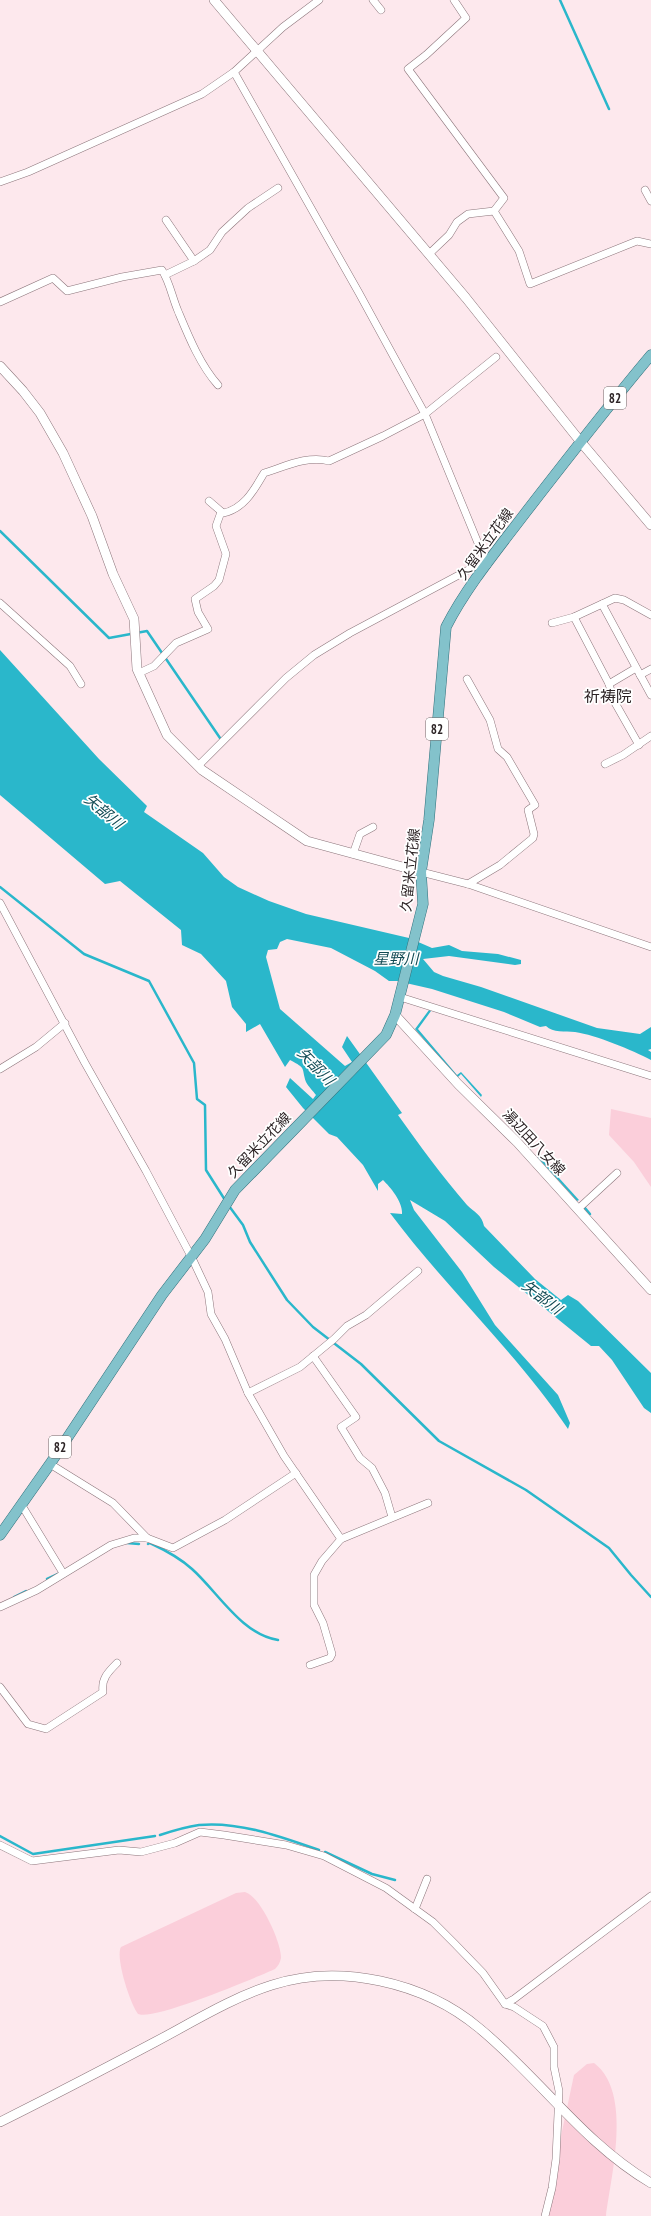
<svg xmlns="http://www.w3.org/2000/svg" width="651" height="2216" font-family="'PT Sans Narrow','Noto Sans JP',sans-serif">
	<rect width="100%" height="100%" fill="#fde8ed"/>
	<!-- green -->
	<g fill="#fbceda">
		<polygon points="611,1109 651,1118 651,1187 634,1162 609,1135"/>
		<path d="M245,1892C261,1897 281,1942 281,1958C280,1963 278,1966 275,1969C255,1978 153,2021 138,2014C130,2004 115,1957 121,1947L236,1893Z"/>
		<path d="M594,2063C633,2092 611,2176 606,2216H544L574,2075L587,2064Z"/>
	</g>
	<!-- water -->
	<g fill="#2ab7cb">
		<path d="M0,650L99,759L147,806L144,812L203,853L224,877L238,887L269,901L306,914L409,938L432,948L449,945L462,951L498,954L521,960V964L515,965L449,956L423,959L434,972L443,976L481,987L597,1028L640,1034L651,1027V1049L648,1050L651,1052V1060C632,1050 596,1035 575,1032C565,1031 553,1033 546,1026L540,1027L504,1012L432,989L397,981H389L375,971L331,948L287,939L280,942L277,949L268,950L266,957L280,1009L345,1066L352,1062L342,1047L347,1036L402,1113L398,1115C420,1146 442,1176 467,1205C474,1212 482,1215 484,1226L535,1279L561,1300L568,1295L578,1301L651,1373V1413L644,1408L612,1360L599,1346H591L494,1267L445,1221L410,1200L414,1210L462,1272L495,1325L558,1395L570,1423L568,1429C516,1352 446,1288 390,1213L402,1214C403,1202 391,1188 383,1180L378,1184V1191L363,1165L337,1137L329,1134L303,1108L286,1087L290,1078L313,1099L316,1095C313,1091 308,1086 306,1082C301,1067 307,1069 290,1060L285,1067L260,1024L246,1032V1024L232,1007L226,981L201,954L182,945L181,930L120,881L105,884L0,795Z"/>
		<polygon points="429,1010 431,1011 418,1029 457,1075 461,1072 482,1095 481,1097 461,1074 457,1078 415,1029"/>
		<polygon points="539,1156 579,1200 577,1201 538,1158"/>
	</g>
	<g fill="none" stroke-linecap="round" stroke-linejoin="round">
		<!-- stream -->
		<g stroke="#2ab7cb" stroke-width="2.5">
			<polyline points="560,0 609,109"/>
			<polyline points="0,531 109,638 147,631 220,738"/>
			<polyline points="0,887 84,954 149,981 194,1063 197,1099 205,1105 206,1170 225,1200"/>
			<polyline points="229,1206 243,1225 250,1242 287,1300 313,1327 361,1364 439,1441 526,1490 609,1548 631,1575 651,1597"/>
			<polyline points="585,1208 590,1214"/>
			<polyline points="127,1543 139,1544"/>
			<path d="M148,1544L150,1543C165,1550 180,1558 192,1569C217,1591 242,1635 278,1640"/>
			<polyline points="47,1579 58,1574"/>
			<polyline points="14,1597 26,1591"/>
			<path d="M160,1835C172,1831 185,1827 199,1825C239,1821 282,1837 319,1850"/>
			<polyline points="0,1836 33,1854 155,1836"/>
			<polyline points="325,1852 372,1874 395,1880"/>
		</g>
		<!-- street casing -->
		<g stroke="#8c757b" stroke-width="8">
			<g id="street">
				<polyline points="373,0 381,10"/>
				<polyline points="454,0 466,18 426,55 408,69 504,198 494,211"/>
				<polyline points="234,72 359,293 425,414 487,565"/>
				<polyline points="0,182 28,172 202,94 234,72 283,27 319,0"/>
				<polyline points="645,190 651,201"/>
				<polyline points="166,220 194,261"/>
				<polyline points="429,254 449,235 457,222 468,214 494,211 519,251 530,284 637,241 651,244"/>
				<polyline points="165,275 194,261 210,250 222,232 248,208 278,188"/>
				<path d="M0,302L53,278L67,291L122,277L162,270C170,283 172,297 178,311C188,335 200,365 218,385"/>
				<path d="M209,501L223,513C244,509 254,490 264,473C284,467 307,455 329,461L383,436L425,414L496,357"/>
				<polyline points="0,603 70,666 81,684"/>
				<polyline points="602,604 651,695"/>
				<polyline points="574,617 609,684 614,701 639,745"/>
				<polyline points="552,623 574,617 615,598 624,600 651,615"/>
				<polyline points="139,673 154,666 176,643 208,629 198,612 195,599 214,586 219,580 226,554 216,526 221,512"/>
				<polyline points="640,675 651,669"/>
				<polyline points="467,679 490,720 498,749 507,757 535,805 528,810 534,834 533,838 500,865 468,884"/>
				<polyline points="609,684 636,668"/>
				<polyline points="605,764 623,755 651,736"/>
				<polyline points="198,766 286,678 314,655 350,633 485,561"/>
				<polyline points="353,854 360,834 373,827"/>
				<polyline points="421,872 468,884 651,947"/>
				<polyline points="0,903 85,1063 146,1171 192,1258 208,1292 211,1314 225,1339 248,1393 284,1456 341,1539"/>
				<polyline points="400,997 651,1076"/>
				<polyline points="0,1069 36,1047 65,1023"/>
				<polyline points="578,1209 617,1173"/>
				<polyline points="313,1356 356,1417 341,1427 360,1458 372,1468 385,1493 392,1517"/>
				<polyline points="248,1393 300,1367 334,1339 347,1326 366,1315 418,1271"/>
				<polyline points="50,1464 113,1503 147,1538 173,1548 225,1520 296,1473"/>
				<polyline points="21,1504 63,1573"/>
				<polyline points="0,1607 37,1590 111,1545 134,1538 147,1538"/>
				<polyline points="310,1665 330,1658 332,1654 323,1623 314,1605 314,1575 322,1561 341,1539 428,1503"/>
				<path d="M0,1687L28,1724L46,1729L103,1692C101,1679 108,1672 117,1663"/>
				<polyline points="0,1845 32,1861 119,1850 141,1852 175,1843 200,1832 224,1835 286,1845 324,1856 386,1888 433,1922 455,1944 483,1973 505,2004 514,2007 543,2026 554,2047 554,2067 559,2091 556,2159 552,2188 545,2216"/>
				<polyline points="415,1909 427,1879"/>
				<polyline points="505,2004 514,1999 651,1896"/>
			</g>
		</g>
		<!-- secondary casing -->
		<g stroke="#8c757b" stroke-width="10">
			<g id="secondary">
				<polyline points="214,0 466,298 580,441 651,525"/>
				<polyline points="0,366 23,391 40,413 63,453 92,516 113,574 134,619 137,669 167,735 202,770 307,841 421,872"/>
				<polyline points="395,1015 458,1084 517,1142 651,1290"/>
				<path d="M0,2122C52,2096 104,2069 155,2042C193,2022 231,1998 272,1985C340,1963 424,1982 479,2028C539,2077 583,2143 651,2183"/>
			</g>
		</g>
		<!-- primary casing -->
		<g stroke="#30707b" stroke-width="11">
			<path id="primary" d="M0,1535L50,1464L162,1295L205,1239L235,1190L386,1035L395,1015L423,904L421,872L429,820L446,627C467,586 498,549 526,512C567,459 608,406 651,355"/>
		</g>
		<!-- street -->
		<use href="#street" stroke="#fff" stroke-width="7"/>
		<!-- secondary -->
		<use href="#secondary" stroke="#fff" stroke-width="9"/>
		<!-- primary -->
		<use href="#primary" stroke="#83c2cb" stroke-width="10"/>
	</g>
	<g text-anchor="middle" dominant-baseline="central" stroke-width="3.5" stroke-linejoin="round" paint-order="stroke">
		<!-- shield labels -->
		<g fill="#fff" stroke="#6c6667" stroke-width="1">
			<rect x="604" y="387" width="22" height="22" rx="3"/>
			<rect x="426" y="718" width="22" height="22" rx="3"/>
			<rect x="49" y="1436" width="22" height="22" rx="3"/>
		</g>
		<g font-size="13" font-weight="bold" fill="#2d2426">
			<text x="615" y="398">82</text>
			<text x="437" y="729">82</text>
			<text x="60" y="1447">82</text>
		</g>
		<!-- street labels -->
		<g font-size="14" fill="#2d2426" stroke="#fff">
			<text transform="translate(485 544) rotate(-54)">久留米立花線</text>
			<text transform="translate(410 870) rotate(-84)">久留米立花線</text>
			<text transform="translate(534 1142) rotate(47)">湯辺田八女線</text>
			<text transform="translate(259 1145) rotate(-46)">久留米立花線</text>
		</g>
		<!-- water labels -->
		<g font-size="15" font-style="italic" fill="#124b54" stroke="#fff">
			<text transform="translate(104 811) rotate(40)">矢部川</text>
			<text x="396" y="958">星野川</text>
			<text transform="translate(316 1066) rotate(46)">矢部川</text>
			<text transform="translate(542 1297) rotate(37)">矢部川</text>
		</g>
		<!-- quarter labels -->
		<g font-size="16" fill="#2d2426" stroke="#fff">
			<text x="608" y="696">祈祷院</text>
		</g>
	</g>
</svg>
